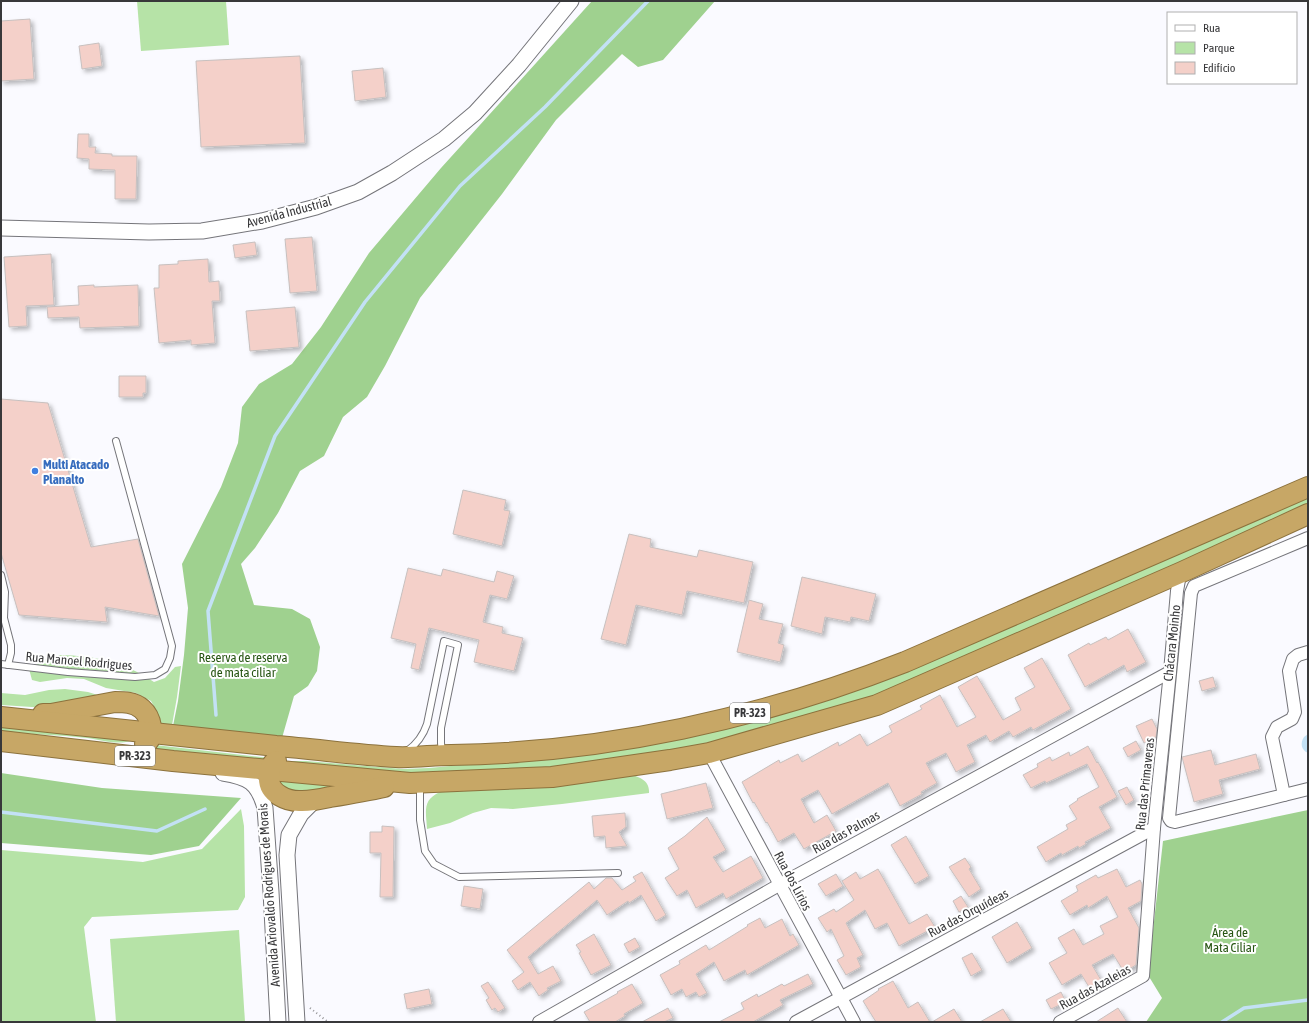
<svg xmlns="http://www.w3.org/2000/svg" width="1309" height="1023" font-family="'Asap Condensed',sans-serif">
	<defs>
		<filter id="shadow"><feDropShadow dx="3" dy="3" stdDeviation="2" flood-color="#0004"/></filter>
	</defs>
	<rect width="100%" height="100%" fill="#fafaff"/>
	<!-- green -->
	<g fill="#b6e3a7">
		<polygon points="137,1 226,1 229,45 141,51"/>
		<polygon points="1308,498 1308,507 915,679 851,704 742,734 678,750 555,769 436,776 284,766 294,761 306,761 403,769 429,768 503,761 675,738 1181,553"/>
		<path d="M52,655C91,655 121,660 154,682L165,678L175,667L181,666L177,697L172,725L159,724L157,712L151,701L136,693L106,688L84,679L67,678L40,682L32,680L29,669Z"/>
		<polygon points="65,689 88,692 104,697 57,708 32,707 1,705 1,693 25,695 49,690"/>
		<path d="M1,724L133,740C119,746 101,740 87,738C59,735 30,734 1,732Z"/>
		<polygon points="155,745 270,758 263,763 153,752"/>
		<path d="M629,774C639,777 650,780 649,793L562,804L513,809L491,808L473,813L450,823L427,829C426,811 422,800 440,792L536,786Z"/>
		<polygon points="276,776 365,783 323,792 286,791"/>
		<polygon points="241,809 244,826 245,897 238,910 92,917 84,927 96,1022 1,1022 1,850 143,862 202,849"/>
		<polygon points="239,930 245,1022 116,1022 110,939"/>
	</g>
	<!-- forest -->
	<g fill="#9fd18f">
		<polygon points="592,1 715,1 663,60 638,67 622,54 556,120 502,194 420,298 385,366 367,397 343,417 324,456 300,471 278,513 255,548 241,564 254,605 292,609 310,619 320,647 317,671 308,686 294,696 282,738 173,726 178,701 184,655 188,608 182,564 221,487 238,443 242,407 259,384 292,364 321,327 369,253 441,168"/>
		<polygon points="1,773 102,788 241,798 199,846 151,855 1,843"/>
		<polygon points="1308,810 1308,1022 1146,1022 1162,998 1148,975 1163,841"/>
	</g>
	<!-- water -->
	<path fill="#c3e1f5" d="M1308,734V753C1301,750 1300,743 1304,737Z"/>
	<g fill="none" stroke-linecap="round" stroke-linejoin="round">
		<!-- stream -->
		<g stroke="#c3e1f5" stroke-width="3.5">
			<polyline points="216,715 208,611 275,436 365,302 460,186 545,107 648,1"/>
			<polyline points="1,812 157,831 205,809"/>
			<polyline points="1222,1022 1244,1008 1308,1000"/>
		</g>
	</g>
	<!-- building -->
	<g fill="#f4d0c9" stroke="#c7c0bf" filter="url(#shadow)">
		<polygon points="30,19 34,79 1,81 1,21"/>
		<polygon points="99,43 102,66 82,69 79,46"/>
		<polygon points="300,56 305,143 201,147 196,61"/>
		<polygon points="383,68 386,97 355,101 352,71"/>
		<polygon points="78,134 89,134 89,147 96,147 95,153 112,154 112,156 137,156 136,199 115,199 115,170 89,169 89,159 77,158"/>
		<polygon points="312,237 317,291 290,293 285,239"/>
		<polygon points="255,242 257,255 235,258 233,245"/>
		<polygon points="51,254 54,305 26,306 27,326 9,327 4,257"/>
		<polygon points="208,259 209,282 219,281 220,301 212,301 215,343 191,345 191,340 159,343 154,288 159,288 159,265 178,264 178,261"/>
		<polygon points="94,285 94,287 138,285 139,326 80,328 79,317 48,318 47,307 79,305 78,286"/>
		<polygon points="295,307 299,347 250,351 246,311"/>
		<polygon points="119,376 146,376 146,393 143,393 143,397 119,397"/>
		<polygon points="1,399 48,403 91,547 138,539 159,616 105,607 107,622 19,615 1,553"/>
		<polygon points="463,490 506,500 504,510 510,511 502,546 453,534"/>
		<polygon points="629,534 651,539 650,547 697,557 699,550 753,562 744,603 687,591 682,615 636,605 626,645 601,639"/>
		<polygon points="408,568 441,576 443,569 494,582 497,571 514,576 507,599 490,595 483,622 503,627 502,633 523,638 514,671 474,662 479,640 429,628 419,670 411,668 416,644 391,638"/>
		<polygon points="802,577 876,594 869,621 851,617 850,622 825,617 822,634 791,626"/>
		<polygon points="749,600 763,604 759,619 783,624 778,643 784,645 780,662 737,652"/>
		<polygon points="1128,629 1146,662 1127,672 1124,665 1085,687 1068,655 1089,643 1090,645 1106,637 1108,640"/>
		<polygon points="1042,658 1071,709 1033,730 1031,727 1013,737 1009,731 990,742 986,735 967,745 975,762 956,772 946,753 926,763 937,783 921,792 922,794 900,806 888,783 832,814 818,790 801,799 814,823 827,815 836,831 804,849 794,833 778,842 767,822 766,823 754,802 753,803 742,782 779,760 780,763 798,754 802,762 838,742 839,746 860,734 867,746 892,732 889,726 922,709 920,706 940,695 957,727 976,717 958,687 977,676 1003,720 1021,710 1015,698 1035,687 1024,668"/>
		<polygon points="1213,677 1216,687 1202,691 1199,681"/>
		<polygon points="1152,719 1157,729 1156,737 1144,743 1136,726"/>
		<polygon points="1136,741 1141,750 1128,757 1123,748"/>
		<polygon points="1088,746 1097,763 1098,762 1117,797 1099,807 1111,828 1085,842 1086,844 1079,848 1078,846 1062,855 1061,853 1046,862 1037,847 1068,829 1066,825 1077,819 1069,806 1078,800 1077,799 1099,787 1087,764 1046,783 1045,781 1031,788 1023,775 1038,767 1037,764 1050,757 1052,761 1069,752 1070,756"/>
		<polygon points="1211,750 1215,765 1256,754 1260,769 1219,780 1223,794 1194,802 1182,757"/>
		<polygon points="706,783 713,808 667,819 661,794"/>
		<polygon points="1127,787 1134,800 1126,805 1118,791"/>
		<polygon points="625,813 626,827 619,832 627,846 606,848 605,836 594,837 592,816"/>
		<polygon points="707,817 726,850 713,857 723,872 751,856 763,878 726,899 723,893 696,908 687,890 677,896 665,878 679,869 668,848 685,836"/>
		<polygon points="382,826 394,827 393,897 380,897 381,853 370,853 370,832 382,832"/>
		<polygon points="906,836 929,876 915,884 891,845"/>
		<polygon points="965,858 971,867 969,869 981,889 969,897 949,867"/>
		<polygon points="878,869 909,924 927,914 935,927 899,946 887,923 875,929 865,910 846,923 863,955 857,958 861,967 846,975 837,960 844,956 831,929 827,932 818,918 834,909 836,912 854,900 842,881 856,872 860,879"/>
		<polygon points="1117,869 1126,887 1140,880 1142,884 1141,901 1128,908 1139,928 1136,965 1124,972 1113,954 1092,965 1104,985 1092,992 1081,974 1062,985 1049,963 1067,953 1058,938 1074,929 1083,945 1104,934 1100,926 1118,917 1107,896 1088,908 1087,905 1070,915 1061,901 1078,891 1076,886 1096,875 1098,878"/>
		<polygon points="642,872 666,915 656,921 641,895 629,903 628,901 607,915 597,900 528,957 538,974 553,966 561,981 547,988 548,990 539,996 530,982 518,990 512,981 524,972 507,950 589,882 594,889 606,878 612,878 622,890 636,881 633,877"/>
		<polygon points="836,874 843,886 826,896 818,884"/>
		<polygon points="464,886 483,889 480,909 461,906"/>
		<polygon points="961,896 968,907 959,912 953,901"/>
		<polygon points="760,918 765,928 782,919 790,936 793,934 799,945 747,975 745,970 724,981 714,962 696,974 707,993 699,997 696,992 686,997 682,989 671,995 660,975 680,964 679,961 706,945 709,950 748,926 747,925"/>
		<polygon points="1017,922 1032,948 1007,963 992,937"/>
		<polygon points="594,934 611,965 591,975 579,953 581,952 576,945"/>
		<polygon points="635,938 640,947 629,953 624,944"/>
		<polygon points="972,953 982,970 971,976 962,958"/>
		<polygon points="808,974 813,984 780,1000 783,1005 753,1022 719,1022 744,1009 741,1003 757,994 758,997 782,984 784,986"/>
		<polygon points="893,981 908,1008 918,1002 930,1022 876,1022 863,1001 879,990 878,989"/>
		<polygon points="488,982 505,1008 498,1012 495,1008 492,1010 486,1000 489,998 481,986"/>
		<polygon points="632,984 643,1003 624,1014 625,1016 615,1022 590,1022 584,1012 618,993 617,992"/>
		<polygon points="429,989 432,1004 407,1009 404,994"/>
		<polygon points="1061,992 1066,1002 1051,1009 1046,1000"/>
		<polygon points="668,1008 673,1018 664,1022 642,1022"/>
		<polygon points="1118,1008 1127,1022 1096,1022"/>
		<polygon points="954,1009 962,1022 932,1022"/>
		<polygon points="1003,1009 1011,1022 980,1022"/>
	</g>
	<g fill="none" stroke-linecap="round" stroke-linejoin="round">
		<!-- service casing -->
		<g stroke="#75757a" stroke-width="8">
			<g id="service">
				<polyline points="1,575 5,592 4,618 11,645 11,653 8,665"/>
				<polyline points="1,664 68,672 135,677 155,675 165,669 170,658 172,646 116,441"/>
				<path d="M407,751C417,744 423,736 427,724L444,641L458,645L441,728V743L442,752"/>
				<polyline points="420,786 420,820 425,851 434,864 459,877 618,873"/>
			</g>
		</g>
		<!-- minor casing -->
		<g stroke="#75757a" stroke-width="14">
			<g id="minor">
				<polyline points="1308,538 1194,586 1191,593 1169,818 1171,821 1175,822 1284,795 1272,737 1277,727 1292,719 1295,712 1289,671 1293,659 1298,655 1308,652"/>
				<polyline points="709,753 854,1022"/>
				<polyline points="1284,795 1308,789"/>
				<polyline points="539,1022 779,885 1170,672"/>
				<polyline points="796,1022 1154,828"/>
				<polyline points="1060,1022 1143,976 1154,828 1170,672 1177,591 1179,580 1182,572"/>
			</g>
		</g>
		<!-- tertiary casing -->
		<g stroke="#75757a" stroke-width="17">
			<g id="tertiary">
				<polyline points="1,228 149,232 202,231 262,221 316,207 358,192 392,173 444,139 475,113 519,65 571,1"/>
				<path d="M223,773C248,777 258,782 265,808L271,892L278,1022"/>
				<polyline points="297,1022 287,855 289,835 301,814 315,800"/>
			</g>
		</g>
		<!-- trunk casing -->
		<g stroke="#8c723d" stroke-width="22">
			<g id="trunk">
				<path d="M43,714H51L115,702C124,702 134,702 142,709C151,717 156,736 145,744"/>
				<path d="M1,717C93,727 185,737 276,746C316,749 356,755 396,757C414,758 433,755 451,755C605,753 762,718 905,662L1308,487"/>
				<polyline points="1,741 173,761 410,783 552,777 670,760 709,753 877,705 1182,572 1308,514"/>
				<path d="M276,761C271,764 269,771 269,777C268,794 288,802 302,801C311,801 321,799 330,797C348,794 366,791 384,787"/>
			</g>
		</g>
		<!-- path -->
		<polyline stroke="#949497" stroke-width="2" stroke-dasharray="1 3" stroke-linecap="butt" points="310,1008 328,1022"/>
		<!-- service -->
		<use href="#service" stroke="#fff" stroke-width="6"/>
		<!-- minor -->
		<use href="#minor" stroke="#fff" stroke-width="12"/>
		<!-- tertiary -->
		<use href="#tertiary" stroke="#fff" stroke-width="15"/>
		<!-- trunk -->
		<use href="#trunk" stroke="#c7a766" stroke-width="20"/>
	</g>
	<!-- markers -->
	<circle fill="#3f7fe0" stroke="#fff" stroke-width="1.5" cx="35" cy="471" r="4"/>
	<g text-anchor="middle" dominant-baseline="central" stroke-width="4" stroke-linejoin="round" paint-order="stroke">
		<!-- shield labels -->
		<g fill="#fff" stroke="#747475" stroke-width="1">
			<rect x="730" y="703" width="40" height="20" rx="3"/>
			<rect x="115" y="746" width="40" height="20" rx="3"/>
		</g>
		<g font-size="12" font-weight="bold" fill="#38383a">
			<text x="750" y="713">PR-323</text>
			<text x="135" y="756">PR-323</text>
		</g>
		<!-- street labels -->
		<g font-size="13" fill="#38383a" stroke="#fff">
			<text transform="translate(289 212) rotate(-15)">Avenida Industrial</text>
			<text transform="translate(1172 643) rotate(-84)">Chácara Moinho</text>
			<text transform="translate(79 661) rotate(5)">Rua Manoel Rodrigues</text>
			<text transform="translate(1145 784) rotate(-84)">Rua das Primaveras</text>
			<text transform="translate(846 832) rotate(-29)">Rua das Palmas</text>
			<text transform="translate(793 881) rotate(62)">Rua dos Lírios</text>
			<text transform="translate(269 895) rotate(-94)">Avenida Ariovaldo Rodrigues de Morais</text>
			<text transform="translate(968 913) rotate(-28)">Rua das Orquídeas</text>
			<text transform="translate(1095 987) rotate(-29)">Rua das Azaleias</text>
		</g>
		<!-- shop labels -->
		<g font-size="13" font-weight="bold" fill="#366cbe" stroke="#fff" text-anchor="start">
			<text x="43" y="464">Multi Atacado<tspan x="43" dy="15">Planalto</tspan></text>
		</g>
		<!-- park labels -->
		<g font-size="13" fill="#275513" stroke="#fff">
			<text x="243" y="657">Reserva de reserva<tspan x="243" dy="15">de mata ciliar</tspan></text>
			<text x="1230" y="932">Área de<tspan x="1230" dy="15">Mata Ciliar</tspan></text>
		</g>
	</g>
	<!-- border -->
	<rect width="1309" height="1023" fill="none" stroke="#38383a" stroke-width="4"/>
	<!-- legend -->
	<rect x="1167" y="12" width="130" height="72" fill="#ffffff" stroke="#afafb0"/>
	<rect x="1175" y="25" width="20" height="6" fill="#ffffff" stroke="#afafb0"/>
	<text x="1203" y="32" font-size="12" fill="#38383a">Rua</text>
	<rect x="1175" y="42" width="20" height="12" fill="#b6e3a7" stroke="#afafb0"/>
	<text x="1203" y="52" font-size="12" fill="#38383a">Parque</text>
	<rect x="1175" y="62" width="20" height="12" fill="#f4d0c9" stroke="#afafb0"/>
	<text x="1203" y="72" font-size="12" fill="#38383a">Edifício</text>
</svg>
